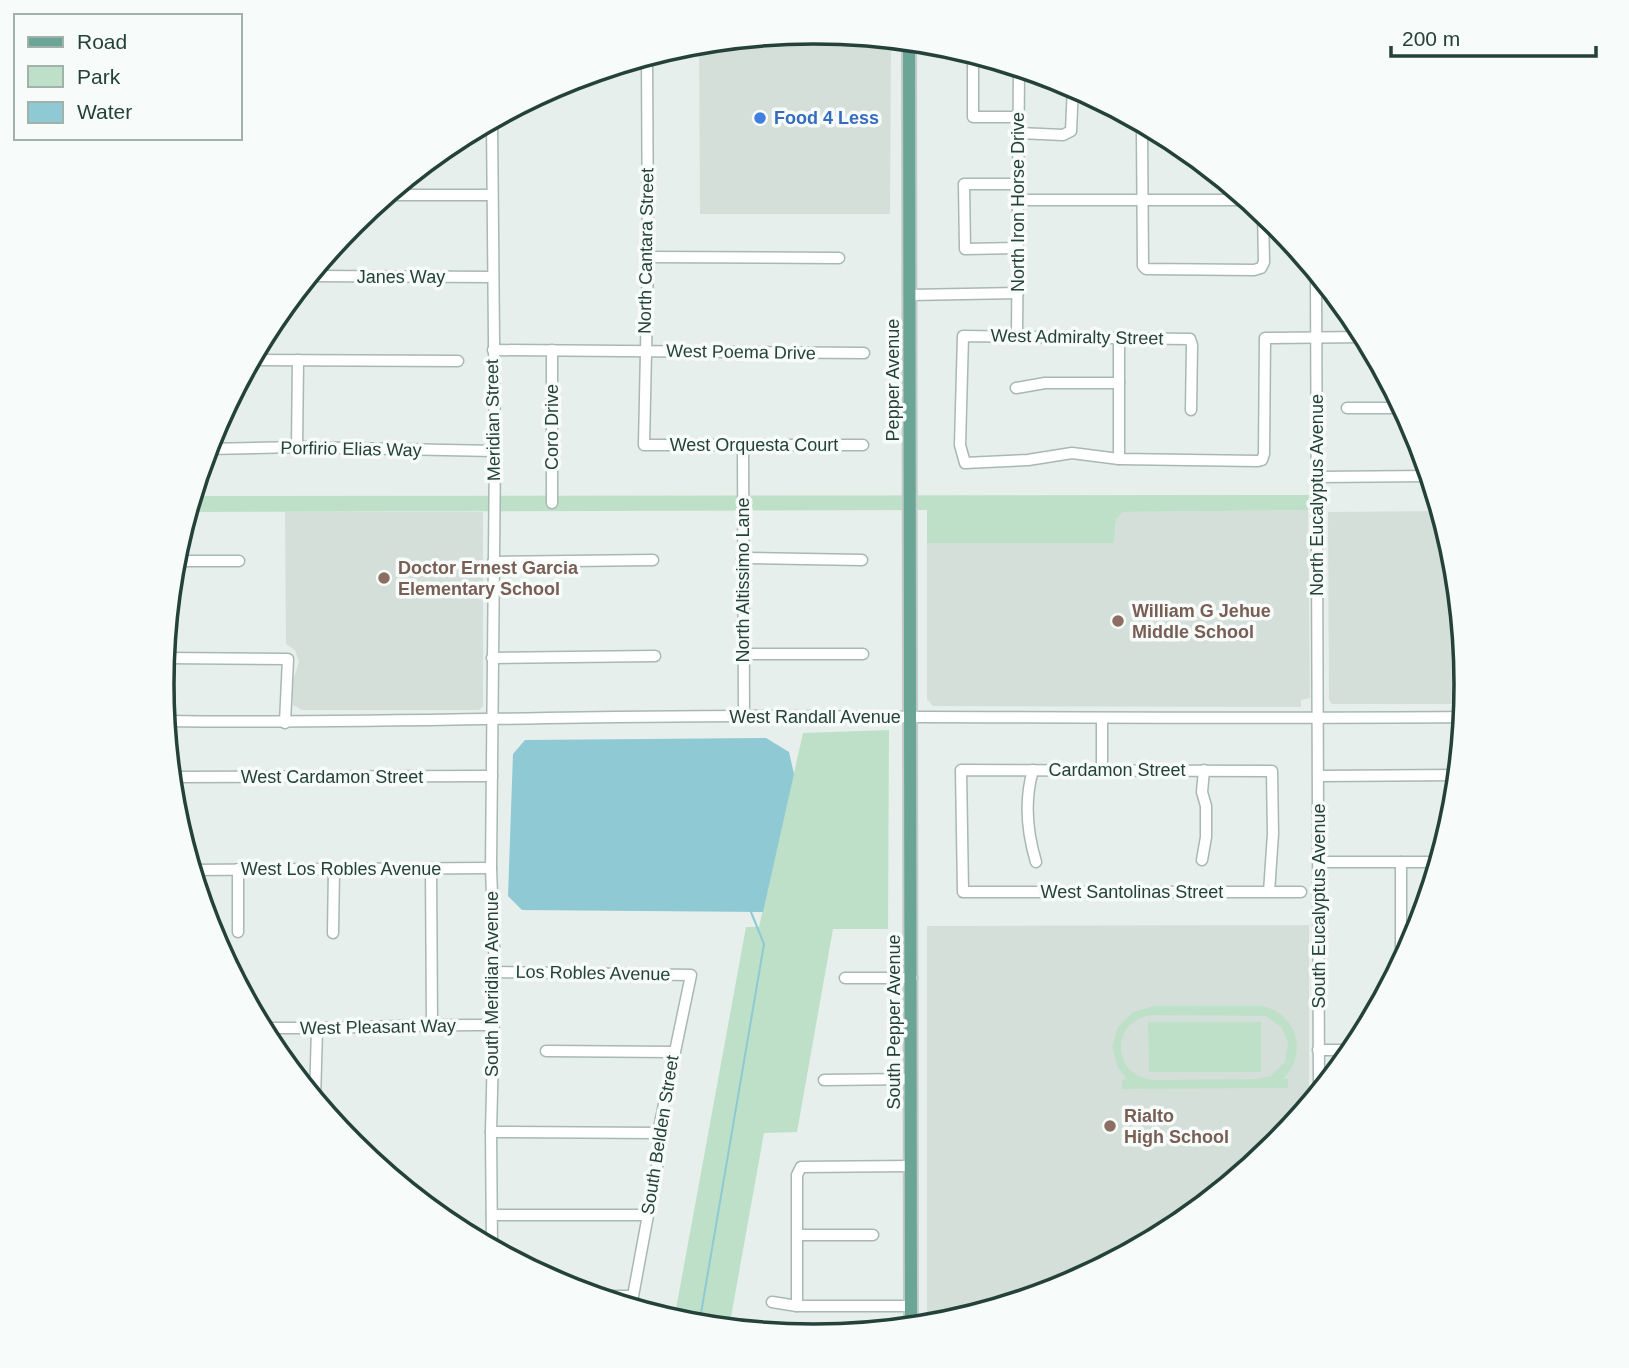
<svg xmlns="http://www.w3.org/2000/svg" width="1629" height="1368" font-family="Arial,sans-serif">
	<rect width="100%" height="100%" fill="#e6efeb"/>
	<!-- built -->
	<g fill="#d4dfda">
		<polygon points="815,32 891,39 890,214 700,214 699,43"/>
		<polygon points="1308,510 1310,698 1301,700 1301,707 933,706 927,699 927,543 1114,543 1116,520 1123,512"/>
		<polygon points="1441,511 1455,557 1467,684 1465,704 1332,704 1329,700 1328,512"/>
		<polygon points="285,512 483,512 483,706 479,710 302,710 293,705 293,680 299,662 295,650 286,644"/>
		<polygon points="1309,925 1309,1105 1276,1146 1177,1227 1064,1287 941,1324 927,1325 927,926"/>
	</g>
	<!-- green -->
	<g fill="#bfe0c8" fill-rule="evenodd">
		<polygon points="1309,495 1308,510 1123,512 1116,520 1114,543 927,543 927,510 188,512 193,496"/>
		<polygon points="889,730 888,929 833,929 797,1132 764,1133 729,1328 687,1324 674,1320 746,927 759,927 803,733"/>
		<path d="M1263,1006C1298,1015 1308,1054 1283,1079H1288V1088L1122,1089V1080L1127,1079L1118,1068L1112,1047L1118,1027L1133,1012L1153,1006ZM1153,1015L1266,1016L1282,1028L1288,1042L1285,1062L1271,1076L1256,1079L1154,1080C1110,1076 1110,1019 1153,1015Z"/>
		<polygon points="1148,1022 1261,1022 1261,1072 1149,1072"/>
	</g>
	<!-- water -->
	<polygon fill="#8ec9d4" points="766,738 789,752 794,774 763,912 522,910 508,896 513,754 525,740"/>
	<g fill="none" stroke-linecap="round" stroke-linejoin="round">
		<!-- stream -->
		<polyline stroke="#8ec9d4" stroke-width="2" points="699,1325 764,944 751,912"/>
		<!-- minor casing -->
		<g stroke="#a8b8b2" stroke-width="13">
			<g id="minor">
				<polyline points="973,53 973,117 1019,117"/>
				<polyline points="647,56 648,257 644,445 863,445"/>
				<polyline points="492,120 495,451 491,868 495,972 491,1132 492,1248"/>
				<polyline points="1157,131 1142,131 1143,266 1146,269 1254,270 1261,268 1264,262 1263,212"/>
				<polyline points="1019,133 1063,135 1071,131 1073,86"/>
				<polyline points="387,195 492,195"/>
				<polyline points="1018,200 1248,200"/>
				<polyline points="1018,248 965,249 964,184 1018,184"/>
				<polyline points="648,257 839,258"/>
				<polyline points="1316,272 1319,1093"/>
				<polyline points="309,276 493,277"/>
				<polyline points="910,295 1018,293"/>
				<polyline points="1017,337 1019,67"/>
				<polyline points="493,350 864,353"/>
				<polyline points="251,360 458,361"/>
				<polyline points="1016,388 1045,383 1119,383"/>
				<polyline points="1347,408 1403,408"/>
				<polyline points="1191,410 1192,345 1190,339 963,336 960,445 965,463 1028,460 1072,453 1119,459 1258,461 1262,460 1264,454 1265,338 1365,337"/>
				<polyline points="743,444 744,716"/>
				<polyline points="297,447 298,360"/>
				<polyline points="207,449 297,447 495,451"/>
				<polyline points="1119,459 1119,338"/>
				<polyline points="1318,477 1430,476"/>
				<polyline points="552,503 552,350"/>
				<polyline points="742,558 862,560"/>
				<polyline points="174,561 239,561"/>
				<polyline points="493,562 653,560"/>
				<polyline points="743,654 863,654"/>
				<polyline points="165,658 288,659 285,723"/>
				<polyline points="492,658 655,656"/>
				<polyline points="1102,718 1102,769"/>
				<path d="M166,721C359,724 553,716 746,716C985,717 1225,719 1464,717"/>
				<path d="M1033,770C1024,801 1027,832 1036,862"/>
				<polyline points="1319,776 1458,775"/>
				<polyline points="171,777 492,776"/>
				<polyline points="1202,860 1206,837 1206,806 1202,792 1204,770"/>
				<polyline points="1319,862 1439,862"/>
				<polyline points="431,868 432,1024"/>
				<polyline points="238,869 238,932"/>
				<polyline points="192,870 491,868"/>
				<polyline points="1269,892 1273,834 1272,771 961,770 963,892 1301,892"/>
				<polyline points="333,933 334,869"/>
				<polyline points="1401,964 1401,862"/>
				<polyline points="495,972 691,975 658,1133 658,1161 633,1296 596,1296"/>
				<polyline points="845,978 912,978"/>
				<path d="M262,1028C340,1029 417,1024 494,1025"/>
				<polyline points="1318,1050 1354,1050"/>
				<polyline points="546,1051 674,1052"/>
				<polyline points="824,1080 910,1079"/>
				<polyline points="315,1099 317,1029"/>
				<polyline points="491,1132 658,1133"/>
				<polyline points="492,1215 647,1215"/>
				<polyline points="798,1235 873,1235"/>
				<polyline points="772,1302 797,1306 911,1306"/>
				<polyline points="797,1306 797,1175 801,1167 911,1166"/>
			</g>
		</g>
		<!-- major casing -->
		<g stroke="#c2cac8" stroke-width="16">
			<polyline id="major" points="909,41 911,1327"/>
		</g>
		<!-- minor -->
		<use href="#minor" stroke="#fff" stroke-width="10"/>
		<!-- major -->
		<use href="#major" stroke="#6aa596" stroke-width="12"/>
	</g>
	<!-- markers -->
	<circle fill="#3f7fe0" stroke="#f7fbf9" stroke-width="2.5" cx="760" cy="118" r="7"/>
	<g fill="#8d6e63" stroke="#f7fbf9" stroke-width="2.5">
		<circle cx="384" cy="578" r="7"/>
		<circle cx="1118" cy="621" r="7"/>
		<circle cx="1110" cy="1126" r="7"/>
	</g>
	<g text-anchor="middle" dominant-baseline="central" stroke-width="7" stroke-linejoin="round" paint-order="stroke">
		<!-- shop labels -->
		<g font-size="18" font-weight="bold" fill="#366cbe" stroke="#f7fbf9" text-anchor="start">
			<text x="774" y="118">Food 4 Less</text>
		</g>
		<!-- street labels -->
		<g font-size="18" fill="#24423a" stroke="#f7fbf9">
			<text transform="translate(1018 202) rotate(-90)">North Iron Horse Drive</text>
			<text transform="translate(646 251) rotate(-89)">North Cantara Street</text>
			<text x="401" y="277">Janes Way</text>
			<text transform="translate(1077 337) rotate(1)">West Admiralty Street</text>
			<text transform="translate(741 352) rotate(1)">West Poema Drive</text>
			<text transform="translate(893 380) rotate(-90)">Pepper Avenue</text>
			<text transform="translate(493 420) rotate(-91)">Meridian Street</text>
			<text transform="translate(552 427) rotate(-90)">Coro Drive</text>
			<text x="754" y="445">West Orquesta Court</text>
			<text transform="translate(351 449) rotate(1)">Porfirio Elias Way</text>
			<text transform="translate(1317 495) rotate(-90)">North Eucalyptus Avenue</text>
			<text transform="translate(743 580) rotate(-90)">North Altissimo Lane</text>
			<text x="815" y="717">West Randall Avenue</text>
			<text x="1117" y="770">Cardamon Street</text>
			<text x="332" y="777">West Cardamon Street</text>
			<text x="341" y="869">West Los Robles Avenue</text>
			<text x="1132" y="892">West Santolinas Street</text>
			<text transform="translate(1319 906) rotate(-90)">South Eucalyptus Avenue</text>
			<text transform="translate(593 973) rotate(1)">Los Robles Avenue</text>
			<text transform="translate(492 984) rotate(-90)">South Meridian Avenue</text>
			<text transform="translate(894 1022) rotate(-90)">South Pepper Avenue</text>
			<text transform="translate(378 1027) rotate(-1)">West Pleasant Way</text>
			<text transform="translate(660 1135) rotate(-81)">South Belden Street</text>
		</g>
		<!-- education labels -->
		<g font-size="18" font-weight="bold" fill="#785e54" stroke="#f7fbf9" text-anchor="start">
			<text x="398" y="568">Doctor Ernest Garcia<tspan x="398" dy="21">Elementary School</tspan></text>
			<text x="1132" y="611">William G Jehue<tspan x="1132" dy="21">Middle School</tspan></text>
			<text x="1124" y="1116">Rialto<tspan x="1124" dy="21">High School</tspan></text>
		</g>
	</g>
	<!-- crop -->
	<path d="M0 0H1629V1368H0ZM174 684a640 640 0 1 1 1280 0a640 640 0 1 1-1280 0Z" fill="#f7fbf9" fill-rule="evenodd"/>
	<path fill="none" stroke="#24423a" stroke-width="3.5" d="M174 684a640 640 0 1 1 1280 0a640 640 0 1 1-1280 0Z"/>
	<!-- legend -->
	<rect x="14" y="14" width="228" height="126" fill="#f7fbf9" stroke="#a3b1ad" stroke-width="2"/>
	<rect x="28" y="37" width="35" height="10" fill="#6aa596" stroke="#a3b1ad" stroke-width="2"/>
	<text x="77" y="49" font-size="21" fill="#24423a">Road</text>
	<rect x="28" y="66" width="35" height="21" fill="#bfe0c8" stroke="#a3b1ad" stroke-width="2"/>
	<text x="77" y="84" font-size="21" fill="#24423a">Park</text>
	<rect x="28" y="102" width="35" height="21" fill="#8ec9d4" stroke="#a3b1ad" stroke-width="2"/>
	<text x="77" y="119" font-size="21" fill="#24423a">Water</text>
	<!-- scale -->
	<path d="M1391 46v10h205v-10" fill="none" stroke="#24423a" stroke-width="3.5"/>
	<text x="1402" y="46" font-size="21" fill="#24423a" stroke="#f7fbf9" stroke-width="5" paint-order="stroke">200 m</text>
</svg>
